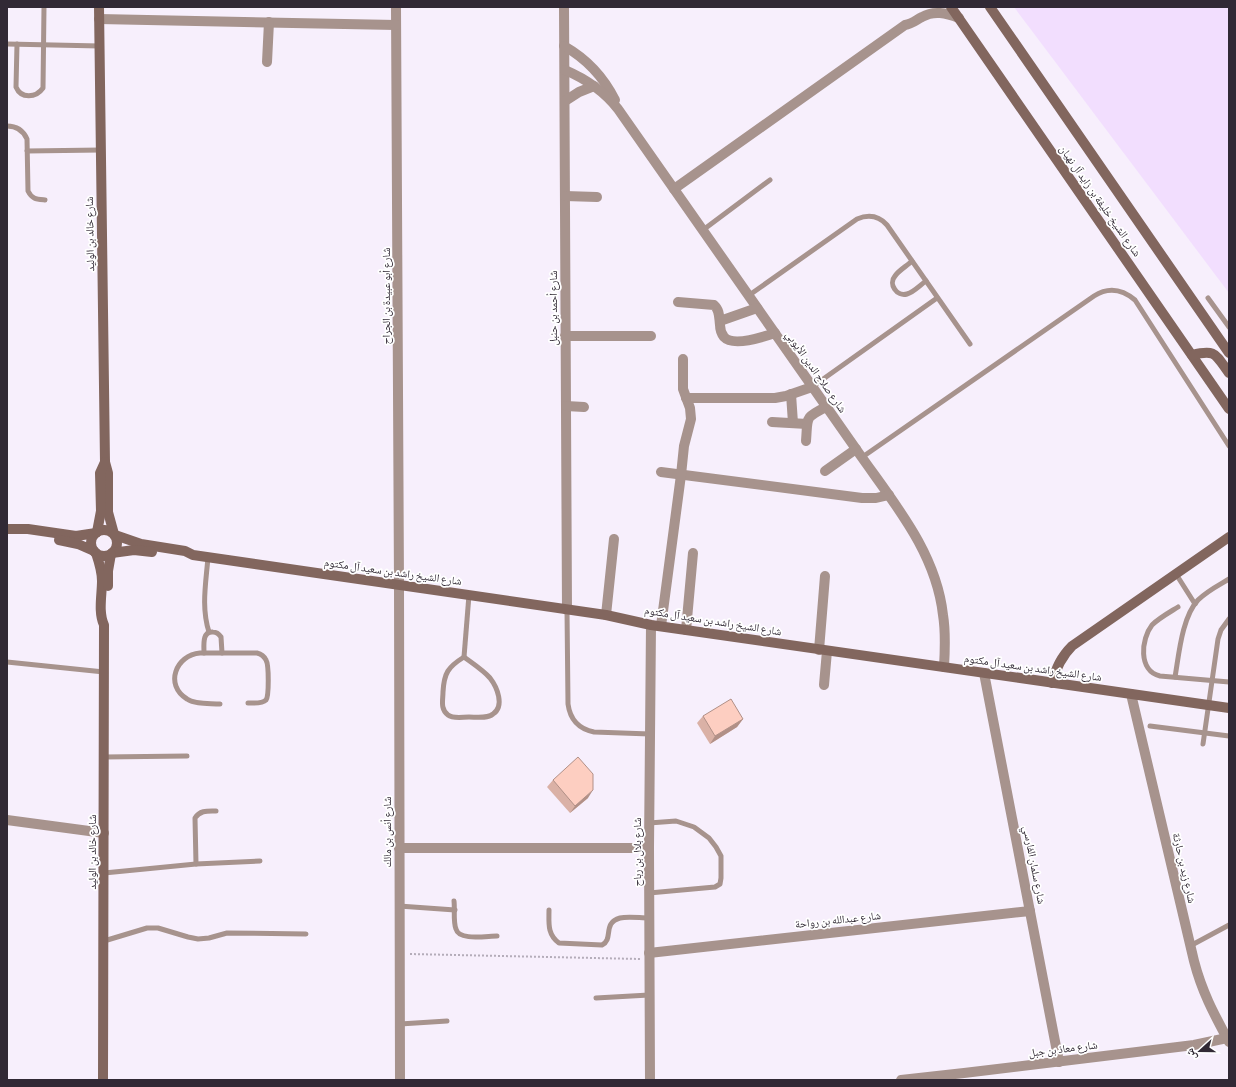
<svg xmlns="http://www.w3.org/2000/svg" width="1236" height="1087" font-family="'Alegreya Sans','Noto Naskh Arabic',sans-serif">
	<rect width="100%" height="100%" fill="#f7effc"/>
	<!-- built -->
	<polygon fill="#f2defe" points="1015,7 1229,7 1229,293 1014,7"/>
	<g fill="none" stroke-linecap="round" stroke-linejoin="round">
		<!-- path -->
		<polyline stroke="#b4acb9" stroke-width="2" stroke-dasharray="2 2" stroke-linecap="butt" points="410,954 640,959"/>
		<!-- lane -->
		<g stroke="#a7938d" stroke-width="5">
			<polyline points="7,44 100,46"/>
			<path d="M17,44L16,87C21,99 36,98 43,88L44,7"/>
			<path d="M7,126C17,126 23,130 27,139L28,191C32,199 36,199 45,200"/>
			<polyline points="27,151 101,150"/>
			<polyline points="703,230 770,180"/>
			<path d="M912,261C907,266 899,270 895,276C888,284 897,297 907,294C914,292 920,285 926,281"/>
			<path d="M748,296L857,219C869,214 879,216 887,225L970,344"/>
			<polyline points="1208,298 1229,327"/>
			<polyline points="812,387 937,298"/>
			<path d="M861,458L1094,296C1108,287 1122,289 1135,300L1229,446"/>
			<path d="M208,557C206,583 201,607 209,632"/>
			<polyline points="1176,574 1195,604"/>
			<path d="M1178,607C1170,612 1159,618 1152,625C1141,639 1138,671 1160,676L1229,682"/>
			<path d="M567,610L568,704C570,719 579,729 594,732L650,734"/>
			<path d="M204,653C204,645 202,631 213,632C217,632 219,634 221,637L222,653"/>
			<path d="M464,657C472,663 483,670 490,678C497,687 505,706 493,714C487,719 476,717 469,717C462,717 453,719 448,715C440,709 443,700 443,692C444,673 448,667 464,657Z"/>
			<polyline points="464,657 469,595"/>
			<polyline points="7,662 104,672"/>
			<path d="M1175,677C1179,654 1182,617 1198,600C1207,591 1219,585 1229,579"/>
			<path d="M220,704C210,703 196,705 187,699C164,685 176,655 200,653H257C261,654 264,656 266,660C269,665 269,696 266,700C262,704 253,703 248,703"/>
			<polyline points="1150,726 1229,736"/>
			<polyline points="1203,744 1218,639 1221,630 1229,619"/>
			<polyline points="104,757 187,756"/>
			<path d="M196,864L195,818C200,810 208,811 216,811"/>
			<polyline points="104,873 196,864 260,861"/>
			<polyline points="649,893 715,887 720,884 721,878 721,856 716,847 709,838 694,827 676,821 649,823"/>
			<path d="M454,901C455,909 453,922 456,929C459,941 486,936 497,936"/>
			<polyline points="399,906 455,910"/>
			<path d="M549,910C549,923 547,934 559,943L602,945C614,939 602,923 620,918C628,916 640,918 649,918"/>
			<polyline points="104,941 147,928 158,928 188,937 198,939 209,938 227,933 306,934"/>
			<polyline points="1190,946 1229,925"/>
			<polyline points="596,998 649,995"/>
			<polyline points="400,1024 447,1021"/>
		</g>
		<!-- street -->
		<g stroke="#a7938d" stroke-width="10">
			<polyline points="396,7 399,585 400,1080"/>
			<polyline points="564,7 567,610"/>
			<polyline points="99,19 396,25"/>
			<path d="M564,46C587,59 603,76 615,100"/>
			<polyline points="267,62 269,22"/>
			<path d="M565,70C586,79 604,91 618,109L856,449C892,501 936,551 943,615C946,633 945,650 944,667"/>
			<polyline points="565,101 579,92 594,86"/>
			<path d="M674,189L905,25C912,24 916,20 922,17C934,10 946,13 959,18"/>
			<polyline points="565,196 597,197"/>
			<path d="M678,302L714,305C720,310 719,318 720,325C720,329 721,333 724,337C733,347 763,337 775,333"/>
			<polyline points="720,321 757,308"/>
			<polyline points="565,336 651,336"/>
			<polyline points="791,394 793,423"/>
			<polyline points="686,398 775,398 786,396 812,387"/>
			<polyline points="566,406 584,407"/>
			<polyline points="772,422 807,424"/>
			<path d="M806,441C808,417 804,418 826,407"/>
			<polyline points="825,471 856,449"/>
			<polyline points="661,472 862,498 876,498 889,495"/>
			<polyline points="606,615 614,539"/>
			<polyline points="661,626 681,475 684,446 691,419 690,408 683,389 683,359"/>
			<polyline points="686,630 693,553"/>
			<polyline points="819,650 825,576"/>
			<polyline points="984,673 1059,1062"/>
			<polyline points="824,685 827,651"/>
			<path d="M1131,694L1194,961C1202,992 1214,1014 1229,1042"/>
			<polyline points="7,820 104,833"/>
			<polyline points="399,848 649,848"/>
			<polyline points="649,953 1030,911"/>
			<polyline points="650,1080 649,848 651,625"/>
			<polyline points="901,1080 964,1073 1194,1045 1227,1038"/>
		</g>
		<!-- secondary -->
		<g stroke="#82665e" stroke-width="10">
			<polyline points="99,7 105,462 108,473 108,512 114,534"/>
			<polyline points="951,7 1229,409"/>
			<polyline points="990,7 1229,353"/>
			<path d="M1192,355C1216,349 1215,354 1229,373"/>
			<polyline points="7,529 28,529 76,536 96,533"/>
			<circle cx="104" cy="543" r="13"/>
			<polyline points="97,532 101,511 100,473 105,462"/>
			<polyline points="115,535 141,544 185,551 193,555 606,615 651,625 1229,708"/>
			<polyline points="59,540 78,544 94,551"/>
			<path d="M96,553C99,562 102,571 102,581C102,595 98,612 104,625L103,1080"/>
			<polyline points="112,553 134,550 152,552"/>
			<polyline points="108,586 108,571 111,554"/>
			<path d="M1052,683C1056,668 1061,657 1072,646L1229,537"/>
		</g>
	</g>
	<!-- wall -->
	<g fill="#dab1a6">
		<polygon points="703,716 743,719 737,727 710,744 697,723"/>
		<polygon points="553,780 588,798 570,813 547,787"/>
	</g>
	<!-- shaded-wall -->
	<g fill="#b19087">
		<polygon points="743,719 737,727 710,744 715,736"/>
		<polygon points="593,790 588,798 570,813 575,806"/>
	</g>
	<!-- building -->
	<g fill="#fdcec1" stroke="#b19087">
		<polygon points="731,699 743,719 715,736 703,716"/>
		<polygon points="578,757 593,774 593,790 575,806 553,780"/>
	</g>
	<g text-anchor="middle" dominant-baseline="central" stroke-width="3.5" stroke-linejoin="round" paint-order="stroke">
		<!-- street labels -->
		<g font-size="11" fill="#312935" stroke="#fff">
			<text transform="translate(1100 201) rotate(55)">شارع الشيخ خليفة بن زايد آل نهيان</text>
			<text transform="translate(90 234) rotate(-91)">شارع خالد بن الوليد</text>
			<text transform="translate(386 296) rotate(-90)">شارع أبو عبيدة بن الجراح</text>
			<text transform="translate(553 308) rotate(-90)">شارع أحمد بن حنبل</text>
			<text transform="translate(816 372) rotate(55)">شارع صلاح الدين الأيوبي</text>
			<text transform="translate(393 572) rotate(8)">شارع الشيخ راشد بن سعيد آل مكتوم</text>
			<text transform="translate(713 621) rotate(9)">شارع الشيخ راشد بن سعيد آل مكتوم</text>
			<text transform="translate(1033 668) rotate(8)">شارع الشيخ راشد بن سعيد آل مكتوم</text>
			<text transform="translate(387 832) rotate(-90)">شارع أنس بن مالك</text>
			<text transform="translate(92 852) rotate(-90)">شارع خالد بن الوليد</text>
			<text transform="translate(637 852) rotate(-90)">شارع بلال بن رباح</text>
			<text transform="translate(1034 865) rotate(79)">شارع سلمان الفارسي</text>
			<text transform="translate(1184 868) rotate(77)">شارع زيد بن حارثة</text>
			<text transform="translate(838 920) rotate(-6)">شارع عبدالله بن رواحة</text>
			<text transform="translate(1063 1049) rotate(-7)">شارع معاذ بن جبل</text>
		</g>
	</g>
	<!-- border -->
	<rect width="1236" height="1087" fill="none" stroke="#312935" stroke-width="16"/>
	<!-- north arrow -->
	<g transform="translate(1200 1051) rotate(249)" stroke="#ffffff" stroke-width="3" paint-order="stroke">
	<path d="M0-3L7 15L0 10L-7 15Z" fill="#312935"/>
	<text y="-6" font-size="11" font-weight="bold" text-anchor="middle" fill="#312935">ش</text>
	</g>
</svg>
